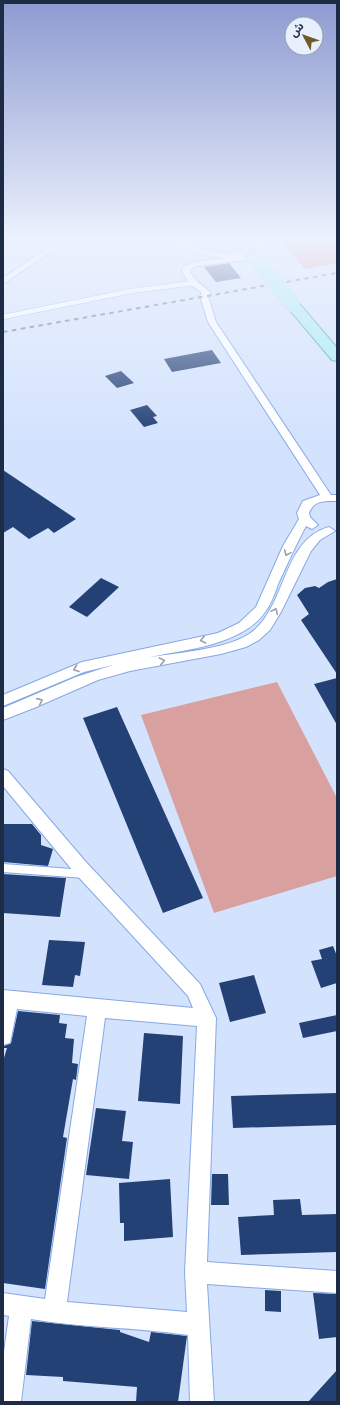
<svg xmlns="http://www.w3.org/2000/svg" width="340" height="1405" font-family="'Archivo Narrow','Noto Sans Arabic',sans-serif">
	<rect width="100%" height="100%" fill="#d4e3fd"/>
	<!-- green -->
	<polygon fill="#d8a19f" points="277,682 337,798 337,876 214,913 141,715"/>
	<!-- forest -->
	<polygon fill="#e28d8b" points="280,239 337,239 337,263 305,269"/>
	<!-- building -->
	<g fill="#244176">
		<polygon points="229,263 241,278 216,282 204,267"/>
		<polygon points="212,350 221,363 172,372 164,359"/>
		<polygon points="121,371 134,383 117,388 105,376"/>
		<polygon points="147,405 157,416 153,417 158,423 144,427 130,410"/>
		<polygon points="3,470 76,519 54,533 48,528 29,539 13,527 3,533"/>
		<polygon points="101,578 119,587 87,617 69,607"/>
		<polygon points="337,579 337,674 301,620 309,614 297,595 305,588 315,586 319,588 328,582"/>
		<polygon points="337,678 337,725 314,684"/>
		<polygon points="117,707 203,898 163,913 83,718"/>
		<polygon points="3,824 32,824 41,835 41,845 53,849 48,866 3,862"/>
		<polygon points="3,874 66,878 60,917 3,913"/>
		<polygon points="49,940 85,942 80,976 75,975 73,987 42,985"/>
		<polygon points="333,946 337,956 337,983 321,988 311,961 322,959 319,950"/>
		<polygon points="254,975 266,1013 230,1022 219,983"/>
		<polygon points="18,1011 60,1015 59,1023 67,1024 65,1038 74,1039 72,1063 78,1064 76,1080 73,1079 63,1137 67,1138 45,1289 3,1283 3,1061 7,1048 4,1048 4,1046 11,1043"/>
		<polygon points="337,1015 337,1031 303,1038 299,1023"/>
		<polygon points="144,1033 183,1036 180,1104 138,1101"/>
		<polygon points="337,1093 337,1125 233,1128 231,1096"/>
		<polygon points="96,1108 126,1111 122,1141 133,1142 129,1179 86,1175"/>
		<polygon points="212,1174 228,1174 229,1205 211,1205"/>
		<polygon points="170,1179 173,1237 124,1241 124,1223 120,1223 119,1183"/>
		<polygon points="300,1199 302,1215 337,1214 337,1252 241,1255 238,1217 274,1215 273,1200"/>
		<polygon points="265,1290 281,1291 281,1312 265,1311"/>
		<polygon points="313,1293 337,1294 337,1337 319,1339"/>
		<polygon points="32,1321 120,1330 120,1332 149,1342 151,1332 187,1336 178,1402 136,1402 137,1387 63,1381 63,1377 26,1375"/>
		<polygon points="337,1370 337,1402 308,1402"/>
	</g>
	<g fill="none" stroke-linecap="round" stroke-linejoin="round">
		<!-- lane-far1 casing -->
		<g stroke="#85a8e5" stroke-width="5.5">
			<g id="lane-far1">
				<path d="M172,239C197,255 247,267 267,239"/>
				<polyline points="3,317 131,291 194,283"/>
			</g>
		</g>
		<!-- lane casing -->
		<g stroke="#85a8e5" stroke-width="10">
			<polyline id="lane" points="3,868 85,874"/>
		</g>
		<!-- street casing -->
		<g stroke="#85a8e5" stroke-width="2">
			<g id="street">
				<polygon points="61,239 70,239 3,284 3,278"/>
				<path d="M242,256L246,258L245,260L196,266L190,270V272L197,281L211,293L208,296L216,322L331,495H337V501C325,501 314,500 309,513L310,517L318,525L312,529L306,526C296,544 288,563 279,582C275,592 272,603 265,612C242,646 182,650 145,658C173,653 225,650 249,634C287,609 281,540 329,527L335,531L320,540L311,551L281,612L270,630L259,640L246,647L221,654L130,671L98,680L34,708L3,720V708L76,677L113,665L84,672L3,706V695L82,662L218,633L239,623L256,607L283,546L299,519L297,513L303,501L320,495L208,322L200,296L202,293L191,285L182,272L183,267L194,262Z"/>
				<path d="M3,769L8,771L85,861L200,984L216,1018L207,1262L337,1271V1293L207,1284L214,1402H190L188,1335C136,1327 83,1328 31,1319L21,1402H3V1359L9,1316L3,1315V1293L45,1299L87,1016L17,1009L10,1043L3,1045V990L193,1008L188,996L73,871L3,786ZM105,1018L197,1026L185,1272L187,1312L67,1302Z"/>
			</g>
		</g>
		<!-- primary casing -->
		<g stroke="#4fa1af" stroke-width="2">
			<polygon id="primary" points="293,301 298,302 337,348 337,361 332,360 288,308 286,305 288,302"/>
		</g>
		<!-- lane-far1 -->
		<use href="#lane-far1" stroke="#fff" stroke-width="4.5"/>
		<!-- lane -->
		<use href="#lane" stroke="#fff" stroke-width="8"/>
		<!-- street -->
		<use href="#street" fill="#fff" fill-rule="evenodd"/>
		<!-- primary -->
		<use href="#primary" fill="#a5edf2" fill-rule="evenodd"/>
		<!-- rail -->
		<polyline stroke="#616f89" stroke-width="2" stroke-dasharray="4.5 4.5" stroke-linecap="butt" points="3,332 337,273"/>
		<!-- primary-bridge casing -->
		<g stroke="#4fa1af" stroke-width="14" stroke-linecap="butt">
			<polyline id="primary-bridge" points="242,242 293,305"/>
		</g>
		<!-- primary-bridge -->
		<use href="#primary-bridge" stroke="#a5edf2" stroke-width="14"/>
	</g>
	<!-- one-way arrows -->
	<defs><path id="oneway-chevron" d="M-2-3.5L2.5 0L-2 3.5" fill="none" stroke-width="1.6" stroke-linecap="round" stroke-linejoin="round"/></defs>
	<g stroke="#9aa0ab">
		<use href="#oneway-chevron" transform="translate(287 553) rotate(114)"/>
		<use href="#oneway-chevron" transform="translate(275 611) rotate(-64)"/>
		<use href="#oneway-chevron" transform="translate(203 640) rotate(168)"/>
		<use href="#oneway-chevron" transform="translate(162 661) rotate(-11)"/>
		<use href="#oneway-chevron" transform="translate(76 669) rotate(160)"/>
		<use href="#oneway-chevron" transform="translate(40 701) rotate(-24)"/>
	</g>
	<!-- sky -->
	<linearGradient id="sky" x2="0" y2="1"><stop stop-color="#8d9ad0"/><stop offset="0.55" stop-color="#ecf2fe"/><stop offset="1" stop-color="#ecf2fe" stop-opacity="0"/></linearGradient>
	<rect width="340" height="436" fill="url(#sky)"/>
	<!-- border -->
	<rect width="340" height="1405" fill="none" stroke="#1e2b44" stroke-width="8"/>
	<!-- north arrow -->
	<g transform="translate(304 36) rotate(311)"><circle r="19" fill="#e8f0fd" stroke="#97a1b3"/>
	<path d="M0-3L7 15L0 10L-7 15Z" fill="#72592a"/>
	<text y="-6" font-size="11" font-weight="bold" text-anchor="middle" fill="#1e2b44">ش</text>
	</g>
</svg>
